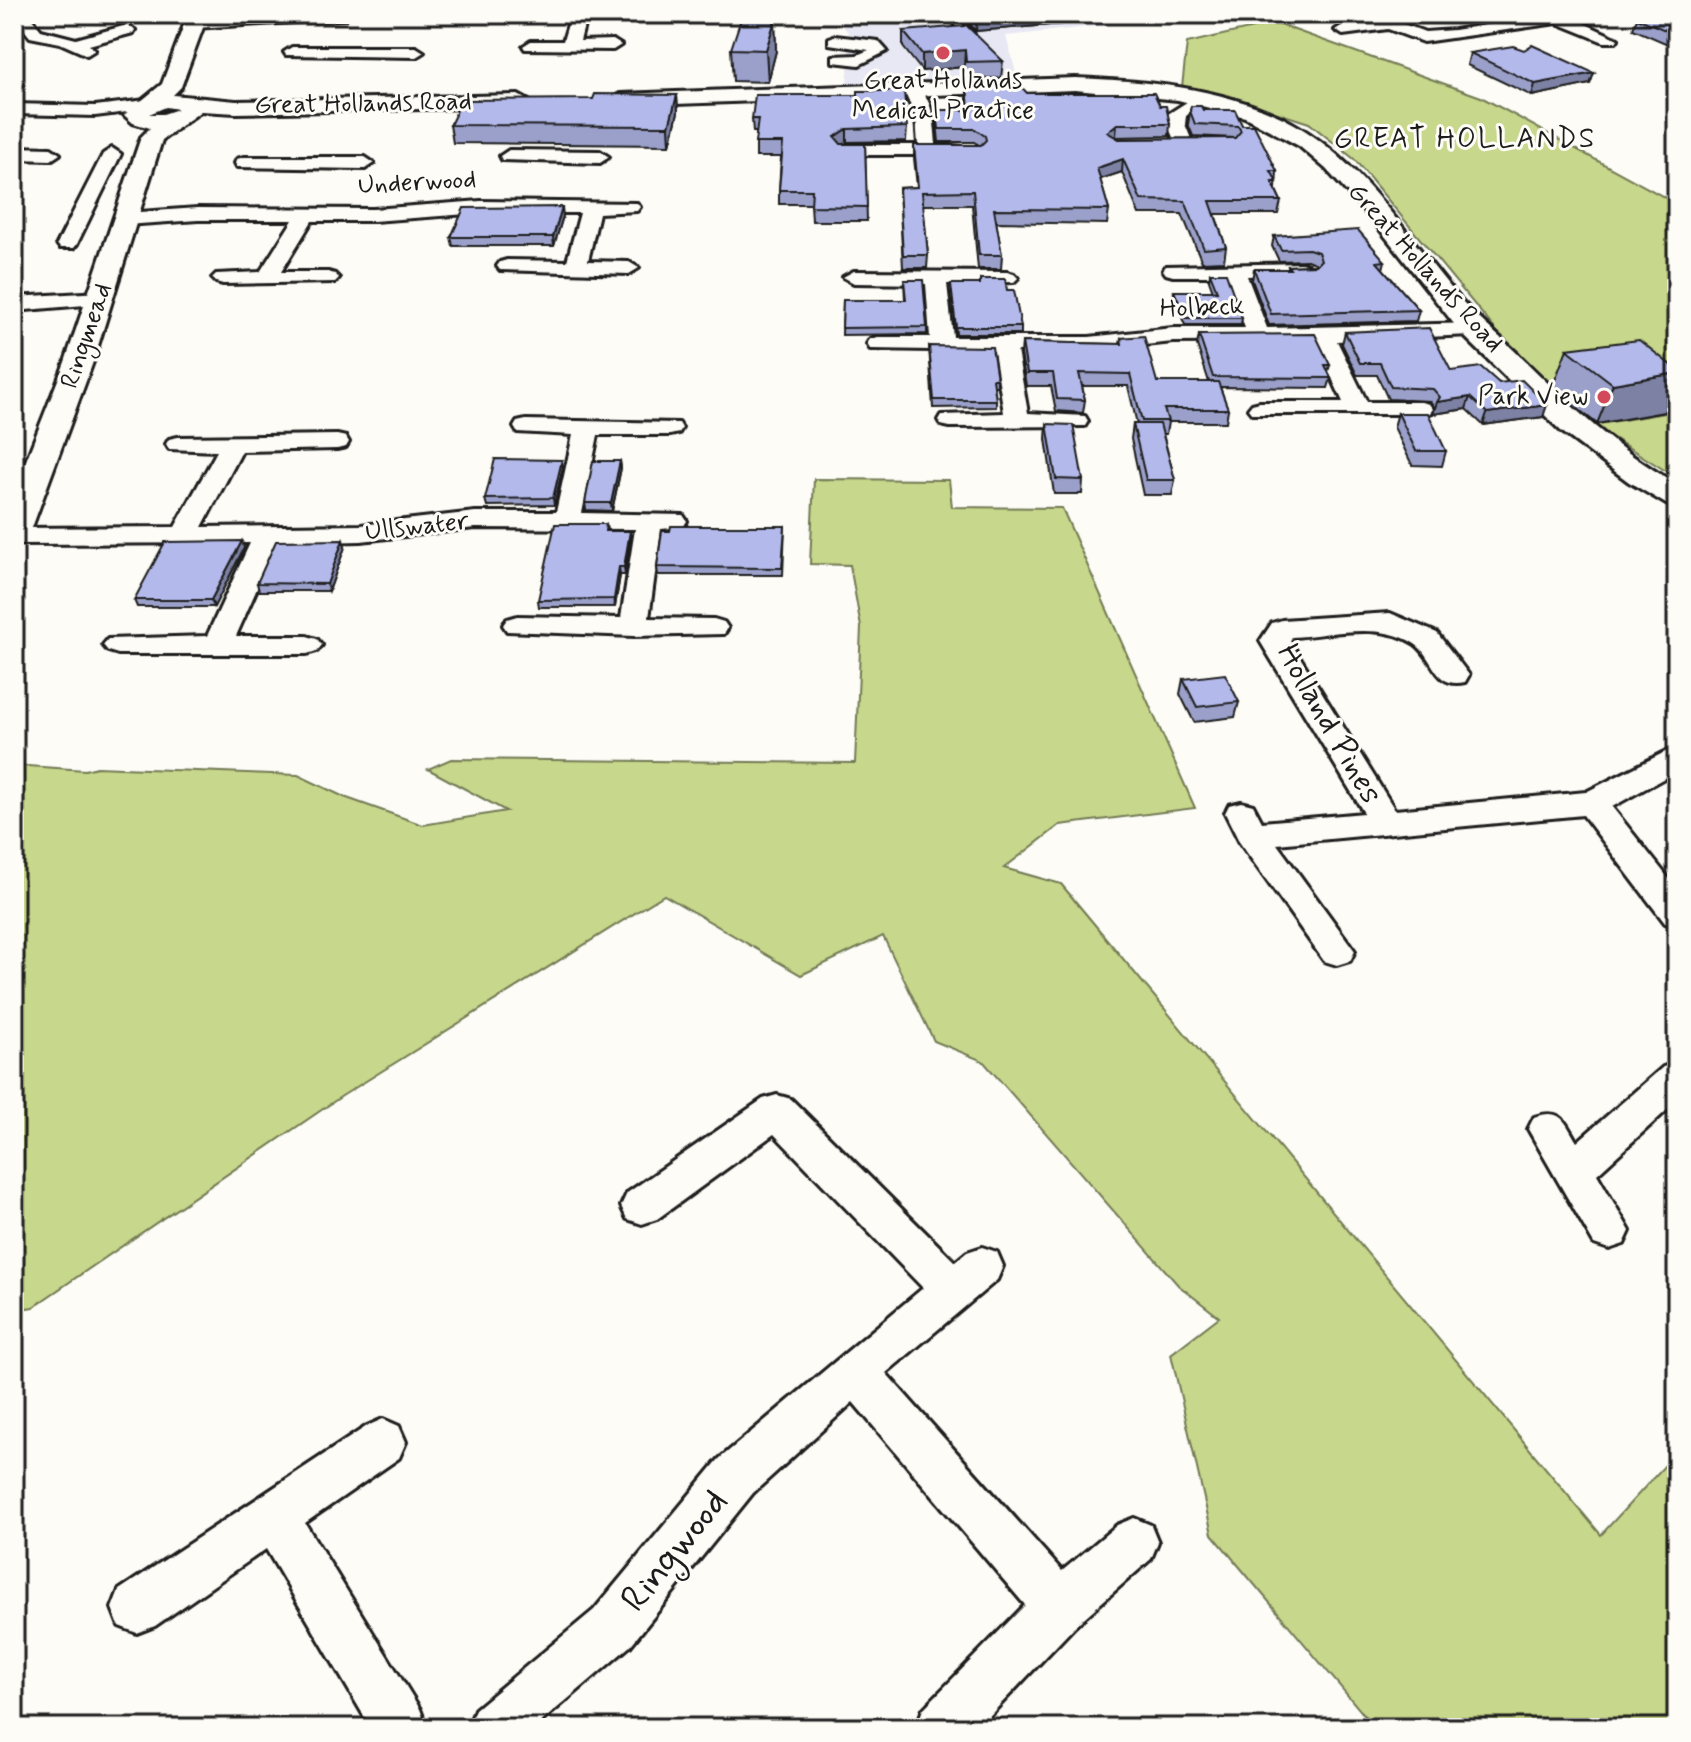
<svg xmlns="http://www.w3.org/2000/svg" width="1691" height="1742" font-family="Mynerve,sans-serif">
	<rect width="100%" height="100%" fill="#fdfcf7"/>
	<filter id="ink" filterUnits="userSpaceOnUse"><feTurbulence type="fractalNoise" baseFrequency=".0125" numOctaves="2"/><feDisplacementMap in="SourceGraphic" scale="16" xChannelSelector="R" yChannelSelector="G"/><feConvolveMatrix kernelMatrix="1 2 1 2 8 2 1 2 1" color-interpolation-filters="sRGB"/></filter>
	<g filter="url(#ink)">
		<!-- built -->
		<polygon fill="#e7e8f3" points="834,14 1203,14 1006,36 1018,80 847,88 850,35"/>
		<!-- green -->
		<g fill="#c7d78b" stroke="#727a54" stroke-width="2">
			<polygon points="1275,23 1481,97 1677,204 1677,369 1555,388 1503,339 1354,159 1309,123 1250,104 1182,87 1187,43"/>
			<polygon points="1677,411 1677,478 1593,425"/>
			<polygon points="814,479 949,480 952,507 1062,508 1195,808 1060,825 1004,868 1061,884 1601,1535 1677,1452 1677,1728 1365,1728 1365,1716 1212,1534 1171,1354 1219,1317 1178,1285 983,1061 934,1041 883,936 801,975 664,895 342,1096 33,1307 14,1310 14,765 85,770 97,767 298,775 344,797 423,825 506,811 428,769 451,759 855,763 861,627 850,565 810,564"/>
		</g>
		<g fill="none" stroke-linecap="round" stroke-linejoin="round">
			<!-- pedestrian casing -->
			<g stroke="#1c1c1c" stroke-width="6">
				<polygon id="pedestrian" points="947,14 959,14 974,34 972,37 964,37"/>
			</g>
			<!-- minor casing -->
			<g stroke="#1c1c1c" stroke-width="6">
				<g id="minor">
					<polygon points="267,14 352,14 344,19 194,28 186,23 194,18"/>
					<polygon points="571,14 587,14 580,41 613,40 621,45 613,50 525,49 523,46 531,41 563,41"/>
					<polygon points="1555,14 1592,14 1577,20 1618,39 1616,42 1604,42 1557,23 1423,42 1388,29 1343,35 1335,30 1343,25 1390,19 1425,32 1454,30"/>
					<polygon points="26,17 32,19 41,30 76,39 127,25 135,30 133,33 89,45 95,50 87,55 60,43 30,37 18,22"/>
					<polygon points="835,36 878,41 887,51 859,65 833,62 833,56 857,55 869,50 829,44 829,38"/>
					<polygon points="292,47 416,47 424,52 416,57 286,55 284,52"/>
					<path d="M913,86C933,92 935,128 936,145L965,147L968,151L965,155H841L838,151L847,145H918L916,117L904,91Z"/>
					<polygon points="1201,93 1210,98 1186,116 1185,124 1193,144 1190,148 1178,148 1167,124 1168,114"/>
					<polygon points="146,100 152,101 155,105 152,109 95,116 14,114 14,104 95,106"/>
					<polygon points="14,147 51,148 60,154 51,160 14,159"/>
					<polygon points="112,148 121,154 77,244 74,248 60,248 57,244 103,154"/>
					<polygon points="509,150 600,151 609,157 600,163 502,160 500,156"/>
					<polygon points="244,157 365,157 374,163 365,169 237,167 235,163 237,159"/>
					<polygon points="481,201 637,203 640,207 637,211 599,213 588,261 629,262 639,268 629,274 500,270 497,266 500,262 507,260 567,261 580,213 481,213 373,221 312,221 281,272 328,272 335,274 339,278 335,282 223,284 216,282 212,278 216,274 260,272 293,220 198,220 125,225 115,219 125,213 198,208 373,209"/>
					<polygon points="1301,263 1308,265 1311,269 1308,273 1247,276 1267,328 1479,323 1482,328 1471,335 1337,341 1367,402 1421,402 1429,404 1433,409 1429,414 1252,414 1248,409 1252,404 1260,402 1343,402 1315,341 1173,342 1089,351 1017,351 1028,413 1085,416 1088,421 1085,426 950,427 941,425 938,420 941,415 1004,413 994,351 870,349 867,344 870,339 878,337 930,337 926,284 854,283 843,277 854,271 1007,272 1014,274 1018,278 1014,282 947,284 953,337 1089,337 1173,328 1245,328 1226,276 1173,276 1166,274 1163,270 1166,266"/>
					<polygon points="101,292 112,298 109,303 14,311 14,297"/>
					<polygon points="526,420 679,423 682,428 679,433 670,435 598,435 582,513 683,515 687,521 683,527 661,529 649,618 714,619 724,622 728,628 724,634 634,636 507,631 503,625 507,619 517,616 621,618 635,529 475,528 361,541 277,543 236,636 307,636 317,639 322,645 317,651 307,654 118,654 108,651 103,645 108,639 207,636 250,543 14,544 14,528 175,527 217,451 169,449 166,444 169,439 178,437 337,435 346,437 349,442 346,447 337,449 242,451 202,527 361,525 475,512 556,512 573,435 517,432 514,427 517,422"/>
					<path d="M1390,613L1437,633L1469,675L1465,682C1434,689 1435,658 1415,644C1380,621 1331,635 1292,637L1290,641L1395,810L1586,792L1677,746V771L1612,807L1677,889V927L1665,923L1583,815L1277,844L1355,951L1350,961L1337,965L1324,961L1240,843L1225,813L1229,805L1241,802L1253,805L1262,822L1364,813L1260,641L1272,623L1282,620Z"/>
					<path d="M1677,1062V1101L1597,1174L1630,1231L1624,1244L1609,1249L1594,1244L1528,1129L1534,1117C1562,1108 1564,1121 1577,1142L1663,1067Z"/>
					<polygon points="777,1095 791,1099 955,1262 967,1252 982,1247 997,1252 1003,1266 997,1280 886,1373 1062,1571 1117,1525 1134,1518 1151,1525 1158,1542 1151,1559 1077,1624 978,1728 916,1728 923,1709 1025,1605 853,1402 753,1493 630,1646 534,1728 468,1728 475,1709 594,1610 719,1459 923,1288 774,1134 657,1219 642,1224 627,1219 621,1206 627,1193 763,1099"/>
					<polygon points="383,1419 399,1426 406,1442 399,1458 305,1523 420,1709 427,1728 371,1728 266,1549 155,1626 137,1633 119,1626 112,1608 119,1590 367,1426"/>
				</g>
			</g>
			<!-- tertiary casing -->
			<g stroke="#1c1c1c" stroke-width="6">
				<g id="tertiary">
					<path d="M188,14H208L181,87L173,95L236,101L518,95L529,101L518,107L236,113L201,111L162,140L93,362L30,533L26,540L14,543V491L65,362L141,137L150,128L133,123L124,115L162,84ZM166,107L178,109L163,114H149Z"/>
					<path d="M1075,78C1145,81 1219,87 1283,118C1359,156 1403,232 1456,294C1476,318 1500,336 1522,358C1572,407 1615,449 1677,484V507L1666,504L1629,482L1561,431L1462,334L1374,222L1326,169L1299,146L1245,117L1178,100L1075,90L620,106L609,100L620,94Z"/>
				</g>
			</g>
			<!-- pedestrian -->
			<use href="#pedestrian" fill="#fdfcf7" fill-rule="evenodd"/>
			<!-- minor -->
			<use href="#minor" fill="#fdfcf7" fill-rule="evenodd"/>
			<!-- tertiary -->
			<use href="#tertiary" fill="#fdfcf7" fill-rule="evenodd"/>
		</g>
		<!-- wall -->
		<g fill="#9aa0ca" stroke="#1c1c1c" stroke-width="2">
			<polygon points="961,14 1186,14 976,31"/>
			<polygon points="1677,14 1677,48 1633,29 1637,18"/>
			<polygon points="775,20 776,51 768,82 733,81 731,49"/>
			<polygon points="903,31 1003,61 1001,78 965,79 964,67 922,71 903,47"/>
			<polygon points="1470,53 1594,73 1590,84 1532,96 1467,65"/>
			<polygon points="967,85 1027,93 1160,106 1170,124 1169,136 1115,137 1119,139 1235,138 1193,136 1188,124 1191,106 1242,125 1277,171 1276,190 1281,201 1278,214 1215,214 1226,247 1224,261 1202,262 1182,214 1139,214 1122,172 1100,179 1109,210 1107,224 996,222 1002,255 1001,269 978,269 972,205 923,205 928,255 927,268 903,268 899,188 917,187 914,158 914,145 979,145 974,142 939,142 937,122 937,110 967,110"/>
			<polygon points="677,95 678,112 670,145 453,143 450,125 593,99"/>
			<polygon points="752,119 907,127 906,141 847,142 844,144 865,144 867,221 812,221 811,204 779,204 779,190 781,157 756,157 756,132 753,132"/>
			<polygon points="563,216 554,246 453,246 451,237"/>
			<polygon points="1274,236 1385,261 1383,269 1419,310 1416,321 1269,325 1252,280 1254,269 1288,269 1288,266 1316,265 1315,263 1307,260 1279,261 1272,246"/>
			<polygon points="1210,273 1242,318 1241,325 1185,325 1173,297 1174,291 1213,291 1209,280"/>
			<polygon points="980,279 1007,290 1021,327 1021,334 956,334 951,284 980,284"/>
			<polygon points="904,280 927,327 927,334 842,335 843,300 905,300"/>
			<polygon points="1345,332 1451,371 1499,383 1543,417 1483,425 1466,409 1433,414 1435,408 1430,401 1388,399 1377,375 1357,375 1342,344"/>
			<polygon points="1199,335 1330,365 1328,372 1331,378 1328,388 1220,387 1228,409 1226,422 1168,422 1166,434 1163,434 1175,480 1172,495 1143,495 1131,439 1133,424 1137,424 1128,386 1082,386 1085,400 1083,413 1056,411 1051,386 1026,386 1021,354 1022,342 1120,344 1121,338 1157,382 1209,382 1197,345"/>
			<polygon points="929,346 997,379 997,386 994,386 996,400 996,407 933,408"/>
			<polygon points="1567,349 1664,412 1597,424 1552,388"/>
			<polygon points="1398,413 1446,451 1442,466 1412,465 1394,427"/>
			<polygon points="1047,424 1083,480 1082,494 1054,494 1046,439"/>
			<polygon points="620,461 621,468 612,511 586,510 585,503"/>
			<polygon points="563,467 554,505 487,506 485,499"/>
			<polygon points="606,524 607,531 630,531 630,539 625,575 620,575 615,607 539,607 538,600"/>
			<polygon points="785,526 783,575 658,575 657,567"/>
			<polygon points="345,547 329,591 259,591 257,583"/>
			<polygon points="244,548 214,607 137,607 134,600"/>
			<polygon points="1183,679 1239,702 1235,717 1194,722 1180,694"/>
		</g>
		<!-- shaded-wall -->
		<g fill="#7d82a4" stroke="#1c1c1c" stroke-width="2">
			<polygon points="977,14 1186,14 976,31"/>
			<polygon points="775,20 776,51 768,82 766,50"/>
			<polygon points="965,50 964,67 922,71 922,54"/>
			<polygon points="1594,73 1590,84 1532,96 1535,84"/>
			<polygon points="677,95 678,112 670,145 669,126"/>
			<polygon points="1117,124 1116,136 1105,145 1107,132"/>
			<polygon points="847,129 847,142 835,150 835,137"/>
			<polygon points="1123,159 1122,172 1095,181 1097,168"/>
			<polygon points="562,207 563,216 554,246 553,237"/>
			<polygon points="1677,373 1677,382 1664,412 1597,424 1613,384"/>
			<polygon points="1470,397 1466,409 1433,414 1437,402"/>
			<polygon points="1547,405 1543,417 1483,425 1487,413"/>
			<polygon points="562,460 563,467 554,505 553,498"/>
			<polygon points="620,461 621,468 612,511 611,503"/>
			<polygon points="630,531 630,539 625,575 624,567"/>
			<polygon points="343,540 345,547 329,591 327,584"/>
			<polygon points="242,541 244,548 214,607 211,600"/>
			<polygon points="619,567 620,575 615,607 614,599"/>
		</g>
		<!-- building -->
		<g fill="#b3baeb" stroke="#1c1c1c" stroke-width="2">
			<polygon points="1659,14 1677,14 1677,35 1637,18"/>
			<polygon points="741,19 775,20 766,50 731,49"/>
			<polygon points="964,23 1003,61 966,62 965,50 922,54 903,31 964,26"/>
			<polygon points="1532,45 1594,73 1535,84 1470,53 1513,46 1524,50"/>
			<polygon points="1018,83 1027,93 1154,93 1160,106 1166,106 1170,124 1117,124 1107,132 1119,139 1235,138 1241,131 1238,126 1195,124 1190,111 1191,106 1201,106 1203,110 1235,110 1242,125 1254,125 1277,171 1271,171 1277,182 1272,182 1281,201 1210,201 1226,247 1204,249 1185,201 1141,200 1123,159 1097,168 1109,210 994,209 1002,255 979,255 973,191 922,192 928,255 903,255 899,188 918,187 914,145 981,145 986,140 985,136 975,129 939,129 937,110 969,110 967,85"/>
			<polygon points="858,91 904,91 907,127 847,129 835,137 841,144 865,144 867,207 811,206 812,190 779,190 783,143 755,143 758,119 752,119 755,95 858,95"/>
			<polygon points="595,94 677,95 669,126 450,125 462,100 593,99"/>
			<polygon points="562,207 553,237 451,237 464,208"/>
			<polygon points="1358,230 1385,261 1377,262 1419,310 1271,314 1254,269 1290,269 1288,266 1316,265 1321,260 1318,252 1309,249 1281,250 1274,236"/>
			<polygon points="1210,273 1226,273 1242,318 1186,318 1174,291 1217,291"/>
			<polygon points="980,279 1005,279 1007,290 1014,290 1021,327 956,327 951,284 980,284"/>
			<polygon points="904,280 923,280 927,327 842,328 843,300 906,300"/>
			<polygon points="1429,328 1451,371 1481,367 1499,383 1522,380 1547,405 1487,413 1470,397 1437,402 1440,397 1433,389 1391,387 1380,363 1360,363 1345,332"/>
			<polygon points="1315,334 1330,365 1325,365 1331,378 1213,377 1199,335"/>
			<polygon points="1144,336 1157,382 1218,382 1228,409 1164,409 1168,421 1142,421 1130,374 1079,373 1085,400 1057,399 1053,373 1027,373 1022,342 1122,344 1121,338"/>
			<polygon points="1639,340 1677,370 1677,373 1613,384 1567,349"/>
			<polygon points="929,346 992,347 997,379 993,379 996,400 934,400"/>
			<polygon points="1398,413 1428,413 1446,451 1416,451"/>
			<polygon points="1047,424 1073,425 1083,480 1056,479"/>
			<polygon points="1133,424 1160,424 1175,480 1146,480"/>
			<polygon points="495,459 562,460 553,498 485,499"/>
			<polygon points="593,461 620,461 611,503 585,503"/>
			<polygon points="555,524 606,524 605,531 630,531 624,567 619,567 614,599 538,600"/>
			<polygon points="671,526 785,526 782,568 657,567 662,531 670,531"/>
			<polygon points="343,540 327,584 257,583 276,541"/>
			<polygon points="242,541 211,600 134,600 165,542"/>
			<polygon points="1225,674 1239,702 1197,707 1183,679"/>
		</g>
	</g>
	<!-- markers -->
	<g fill="#d1495b" stroke="#fdfcf7" stroke-width="3">
		<circle cx="943" cy="53" r="8"/>
		<circle cx="1604" cy="397" r="8"/>
	</g>
	<g text-anchor="middle" dominant-baseline="central" stroke-width="6" stroke-linejoin="round" paint-order="stroke">
		<!-- far-poi labels -->
		<g font-size="26" fill="#1c1c1c" stroke="#fdfcf7">
			<text x="943" y="81">Great Hollands<tspan x="943" dy="30">Medical Practice</tspan></text>
			<text x="1588" y="397" text-anchor="end">Park View</text>
		</g>
		<!-- far-street labels -->
		<g font-size="26" fill="#1c1c1c" stroke="#fdfcf7">
			<text transform="translate(363 104) rotate(-1)">Great Hollands Road</text>
			<text transform="translate(417 183) rotate(-3)">Underwood</text>
			<text transform="translate(1425 268) rotate(48)">Great Hollands Road</text>
			<text transform="translate(1202 308) rotate(-2)">Holbeck</text>
			<text transform="translate(87 336) rotate(-71)">Ringmead</text>
			<text transform="translate(417 527) rotate(-6)">Ullswater</text>
		</g>
		<!-- far-neighbourhood labels -->
		<g font-size="28" letter-spacing="2" fill="#1c1c1c" stroke="#fdfcf7">
			<text x="1465" y="139">GREAT HOLLANDS</text>
		</g>
		<!-- street labels -->
		<g font-size="32" fill="#1c1c1c" stroke="#fdfcf7">
			<text transform="translate(1329 724) rotate(60)">Holland Pines</text>
		</g>
		<!-- near-street labels -->
		<g font-size="38" fill="#1c1c1c" stroke="#fdfcf7">
			<text transform="translate(675 1551) rotate(-51)">Ringwood</text>
		</g>
	</g>
	<!-- margin -->
	<rect width="1691" height="1742" fill="none" stroke="#fdfcf7" stroke-width="48"/>
	<rect x="24" y="24" width="1643" height="1694" fill="none" stroke="#1c1c1c" stroke-width="3" filter="url(#ink)"/>
</svg>
